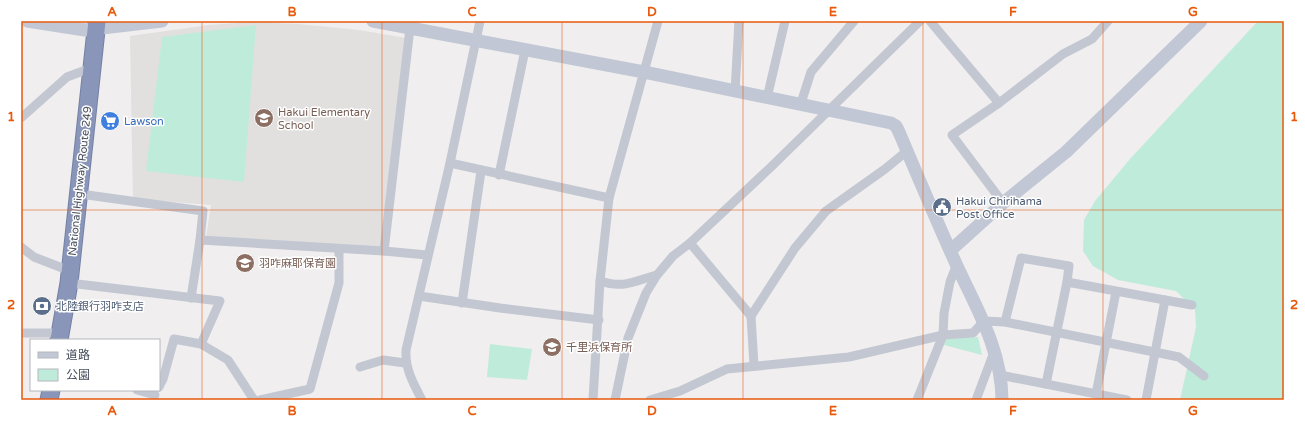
<svg xmlns="http://www.w3.org/2000/svg" width="1305" height="421" font-family="'Varela Round','Noto Sans JP',sans-serif">
	<rect width="100%" height="100%" fill="#f0eeee"/>
	<!-- education -->
	<polygon fill="#e1e0df" points="251,22 298,24 359,30 406,38 381,247 206,237 211,205 133,199 130,36 209,25"/>
	<!-- green -->
	<g fill="#bfebda">
		<polygon points="1258,21 1284,21 1284,400 1180,400 1196,327 1195,310 1176,291 1118,280 1093,266 1083,251 1084,220 1095,201 1130,159"/>
		<polygon points="256,25 244,182 146,171 162,37"/>
		<polygon points="978,337 982,355 944,345 945,339"/>
		<polygon points="490,344 532,349 527,380 487,377"/>
	</g>
	<g fill="none" stroke-linecap="round" stroke-linejoin="round">
		<!-- highway casing -->
		<g stroke="#7481a5" stroke-width="19">
			<g id="highway">
				<polyline points="59,340 69,283 97,21"/>
				<polyline points="49,400 51,390"/>
			</g>
		</g>
		<!-- street -->
		<g stroke="#c2c7d2" stroke-width="9">
			<polyline points="930,21 999,103"/>
			<polyline points="735,91 739,21"/>
			<polyline points="767,98 785,21"/>
			<polyline points="801,103 811,72 854,21"/>
			<polyline points="21,118 67,77 91,68"/>
			<polyline points="450,163 609,198"/>
			<polyline points="499,175 525,50"/>
			<polyline points="80,194 203,211 200,240 191,298"/>
			<polyline points="1003,203 952,135 999,103 1063,54 1092,39 1108,21"/>
			<polyline points="200,240 384,251 427,255"/>
			<polyline points="690,243 751,316"/>
			<polyline points="21,247 34,257 70,271"/>
			<polyline points="384,251 410,28"/>
			<path d="M600,281C624,289 634,281 657,275"/>
			<polyline points="69,283 220,301 201,344"/>
			<polyline points="419,296 500,308 599,320"/>
			<polyline points="1165,300 1192,305"/>
			<polyline points="462,303 481,171"/>
			<polyline points="1005,322 1021,258 1069,266 1067,282"/>
			<polyline points="21,333 61,333"/>
			<polyline points="754,366 751,316 795,248 826,211 885,169 907,151"/>
			<polyline points="360,367 383,360 405,363"/>
			<polyline points="1000,375 1127,400"/>
			<polyline points="1046,384 1067,282 1165,300 1146,400"/>
			<polyline points="159,387 163,379 174,339 201,344 228,360 254,400"/>
			<polyline points="137,390 155,395"/>
			<polyline points="1096,394 1116,292"/>
			<polyline points="260,400 310,389 339,283 339,249"/>
			<path d="M422,400C413,383 405,369 406,350L450,163L480,21"/>
			<polyline points="593,400 600,281 609,198 658,21"/>
			<polyline points="615,400 628,338 646,293 657,275 673,256 690,243 772,166 920,21"/>
			<polyline points="650,400 680,391 727,369 849,357 943,335 973,333 984,321 1005,322 1179,357 1204,376"/>
			<polyline points="917,400 943,335 944,313 950,282 957,264"/>
			<polyline points="976,400 994,352"/>
		</g>
		<!-- secondary -->
		<g stroke="#c2c7d5" stroke-width="13">
			<polyline points="27,21 85,30 162,21"/>
			<path d="M373,21L644,72L891,123L896,126L899,132C918,177 937,222 957,266C977,309 1002,351 1002,400"/>
			<polyline points="951,250 1003,203 1066,152 1201,21"/>
		</g>
		<!-- highway -->
		<use href="#highway" stroke="#8996b9" stroke-width="17"/>
	</g>
	<!-- grid -->
	<path fill="none" stroke="#e8590c" stroke-width="1" stroke-opacity="0.55" d="M202,21V400M382,21V400M562,21V400M743,21V400M923,21V400M1103,21V400M21,210H1284"/>
	<!-- icons -->
	<defs>
		<g id="school-disc" transform="scale(1)"><circle r="9.5" fill="#8d6e63" stroke="#fff"/><path d="M0-5L7-2L0 1L-7-2ZM-4 1L0 2.5L4 1V4Q0 6-4 4Z" fill="#fff"/></g>
		<g id="supermarket-disc" transform="scale(1)"><circle r="9.5" fill="#3f7fe0" stroke="#fff"/><path d="M-6-5.5h2.5l.6 2H6L4.5 2H-2.5L-4.4-4H-6ZM-1.5 3.2a1.3 1.3 0 1 0 .1 0ZM3 3.2a1.3 1.3 0 1 0 .1 0Z" fill="#fff"/></g>
		<g id="civic-disc" transform="scale(1)"><circle r="9.5" fill="#5c6f8a" stroke="#fff"/><path d="M-.6-6.5H3V-4.5H.6V-3L4-1V1h2V6H-6V1h2V-1L-.6-3ZM-1.2 2.5V6h2.4V2.5Z" fill="#fff"/></g>
		<g id="bank-disc" transform="scale(1)"><circle r="9.5" fill="#5c6f8a" stroke="#fff"/><path d="M-6-4H6V4H-6ZM0-2.3a2.3 2.3 0 1 0 0 4.6a2.3 2.3 0 1 0 0-4.6Z" fill="#fff"/></g>
	</defs>
	<g fill-rule="evenodd">
		<use href="#school-disc" x="264" y="118"/>
		<use href="#supermarket-disc" x="110" y="121"/>
		<use href="#civic-disc" x="942" y="207"/>
		<use href="#school-disc" x="245" y="263"/>
		<use href="#bank-disc" x="42" y="306"/>
		<use href="#school-disc" x="552" y="347"/>
	</g>
	<g text-anchor="middle" dominant-baseline="central" stroke-width="3" stroke-linejoin="round" paint-order="stroke">
		<!-- education labels -->
		<g font-size="11" fill="#785e54" stroke="#fff" text-anchor="start">
			<text x="278" y="112">Hakui Elementary<tspan x="278" dy="13">School</tspan></text>
			<text x="259" y="263">羽咋麻耶保育園</text>
			<text x="566" y="347">千里浜保育所</text>
		</g>
		<!-- shop labels -->
		<g font-size="11" fill="#366cbe" stroke="#fff" text-anchor="start">
			<text x="124" y="121">Lawson</text>
		</g>
		<!-- street labels -->
		<g font-size="11" fill="#474d5a" stroke="#fff">
			<text transform="translate(80 181) rotate(-84)">National Highway Route 249</text>
		</g>
		<!-- service labels -->
		<g font-size="11" fill="#4e5e75" stroke="#fff" text-anchor="start">
			<text x="956" y="201">Hakui Chirihama<tspan x="956" dy="13">Post Office</tspan></text>
			<text x="56" y="306">北陸銀行羽咋支店</text>
		</g>
	</g>
	<!-- border -->
	<rect width="1305" height="421" fill="none" stroke="#ffffff" stroke-width="44"/>
	<!-- legend -->
	<rect x="30" y="339" width="130" height="52" fill="#ffffff" stroke="#b5b8bd"/>
	<rect x="38" y="352" width="20" height="6" fill="#c2c7d5" stroke="#b5b8bd"/>
	<text x="66" y="359" font-size="12" fill="#474d5a">道路</text>
	<rect x="38" y="369" width="20" height="12" fill="#bfebda" stroke="#b5b8bd"/>
	<text x="66" y="379" font-size="12" fill="#474d5a">公園</text>
	<rect x="22" y="22" width="1261" height="377" fill="none" stroke="#e8590c" stroke-width="1.5"/>
	<g font-size="13" text-anchor="middle" font-weight="bold" fill="#e8590c">
		<text x="112" y="16">A</text>
		<text x="292" y="16">B</text>
		<text x="472" y="16">C</text>
		<text x="652" y="16">D</text>
		<text x="833" y="16">E</text>
		<text x="1013" y="16">F</text>
		<text x="1193" y="16">G</text>
		<text x="11" y="121">1</text>
		<text x="1294" y="121">1</text>
		<text x="11" y="309">2</text>
		<text x="1294" y="309">2</text>
		<text x="112" y="415">A</text>
		<text x="292" y="415">B</text>
		<text x="472" y="415">C</text>
		<text x="652" y="415">D</text>
		<text x="833" y="415">E</text>
		<text x="1013" y="415">F</text>
		<text x="1193" y="415">G</text>
	</g>
</svg>
